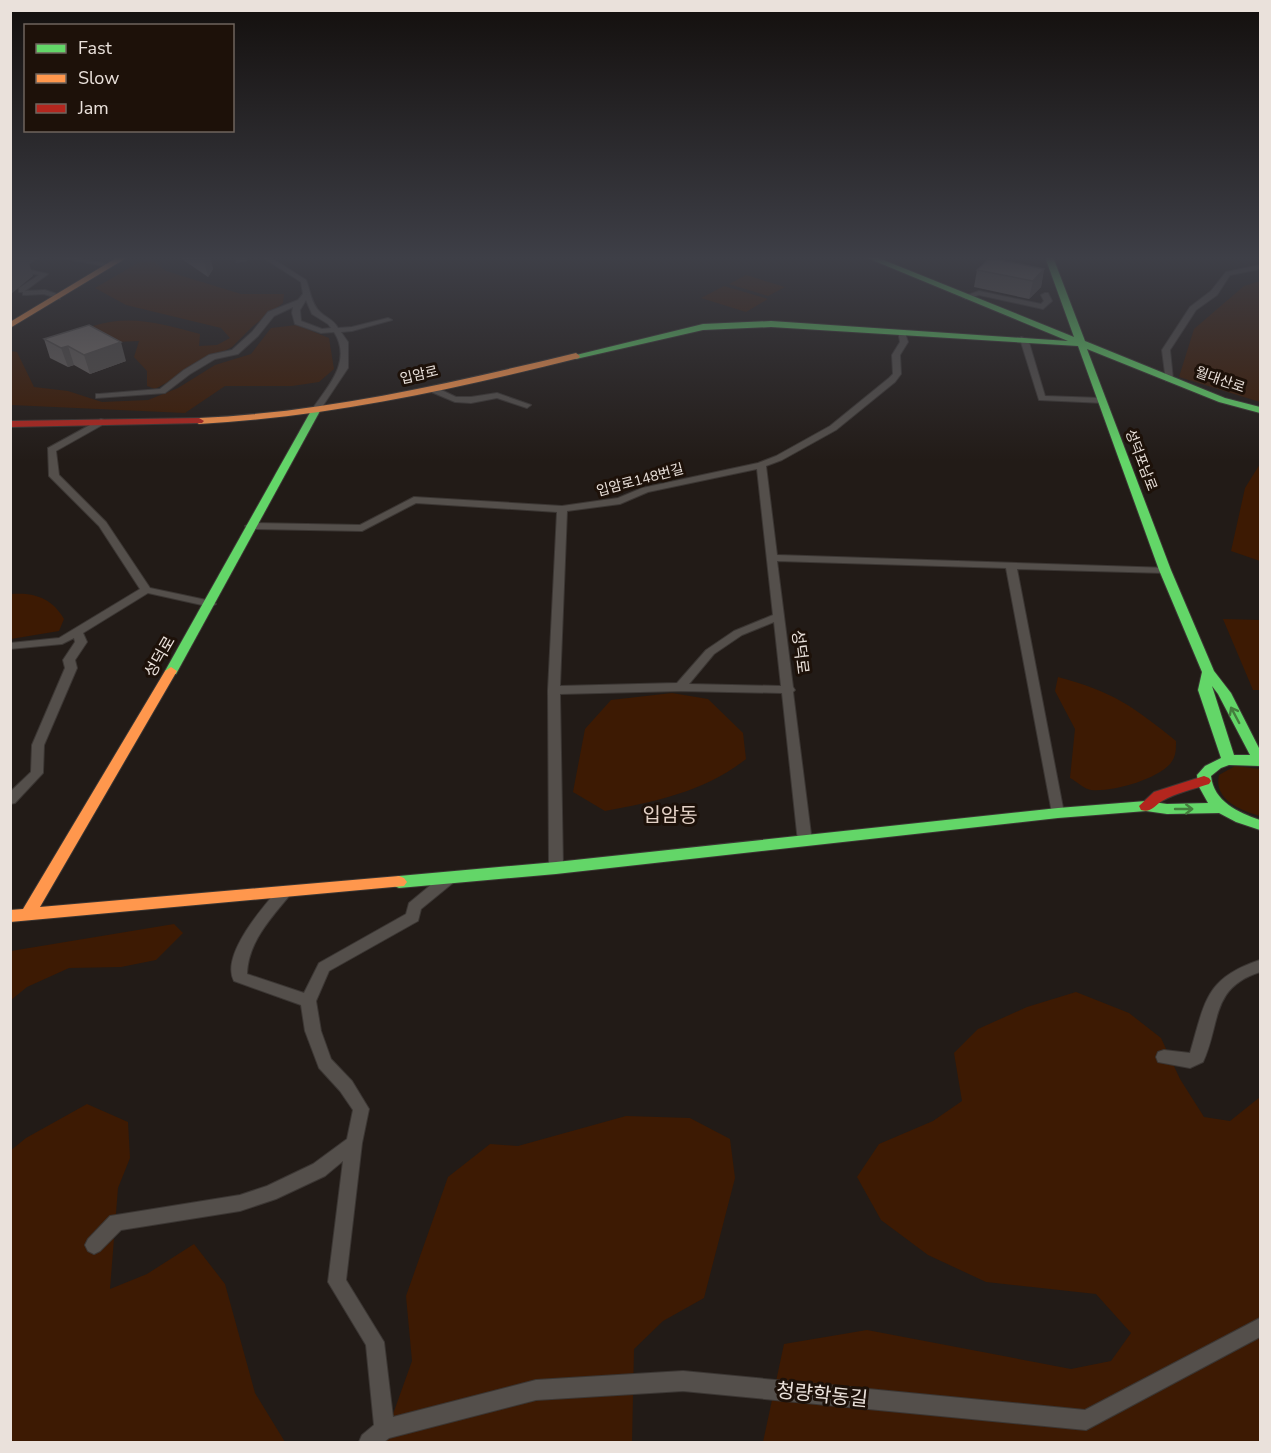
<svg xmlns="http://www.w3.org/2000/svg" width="1271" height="1453" font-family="'Nunito Sans','Noto Sans KR',sans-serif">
	<rect width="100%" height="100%" fill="#221b17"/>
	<!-- green -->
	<g fill="#3d1a03">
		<path d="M148,257L166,271L241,294H284L283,303L253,326L232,347L155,389L147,386V371L134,357L139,341L115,342L90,332L93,326C131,314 162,324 200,334L199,346L217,345L230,338L221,328L126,305L95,288Z"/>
		<polygon points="746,275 785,287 768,296 729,284"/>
		<polygon points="1260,281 1260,402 1179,377 1194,329 1244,286"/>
		<polygon points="724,286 768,299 746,312 701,298"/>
		<polygon points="297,325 329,338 334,369 319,382 292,386 225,386 185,413 11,405 11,351 17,352 34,387 68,391 102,402 148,400 178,388 215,365 251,354 271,328"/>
		<polygon points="1260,464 1260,561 1231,551 1245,488"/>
		<path d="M11,594C34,592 52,598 64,619L59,631L11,639Z"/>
		<polygon points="1223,619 1260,620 1260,690 1253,690"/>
		<path d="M1058,677C1112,691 1134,707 1176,741C1176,750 1176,757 1170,764C1155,780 1113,792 1091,790C1084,789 1076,781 1070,778L1075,729L1055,691Z"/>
		<path d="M672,693L708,699L743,733L746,759C706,791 655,802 605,811L573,792L585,729L611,700Z"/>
		<path d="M1235,766L1260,769V816C1242,811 1213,800 1219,775Z"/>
		<polygon points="174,924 183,933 156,960 121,967 69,968 27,987 11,1000 11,951"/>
		<polygon points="1076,992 1129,1013 1161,1038 1180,1079 1204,1117 1230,1121 1260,1097 1260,1442 763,1442 784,1344 867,1330 1071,1369 1111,1361 1131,1333 1096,1294 986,1282 928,1255 881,1220 857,1177 879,1144 933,1121 962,1101 954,1053 978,1029 1027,1007"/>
		<polygon points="87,1104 128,1122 130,1158 118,1188 110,1289 147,1274 194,1244 225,1284 255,1393 285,1442 11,1442 10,1151 26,1138"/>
		<polygon points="626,1116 690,1118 730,1139 735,1178 704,1298 663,1321 634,1349 632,1442 383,1442 412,1361 406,1296 448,1177 490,1144 518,1146"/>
	</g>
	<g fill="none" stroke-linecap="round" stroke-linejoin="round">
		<!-- street casing -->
		<g stroke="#3b3633" stroke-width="2">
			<g id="street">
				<polygon points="31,257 39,257 22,268 48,274 25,291 45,290 60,295 60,299 44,294 26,295 23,295 23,292 19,292 19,288 39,275 11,270"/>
				<polygon points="55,257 72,257 113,265 110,267"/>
				<path d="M262,257H270L306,280C310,289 311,304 320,312C326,318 333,319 338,328L352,327L388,318L392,320L352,331L341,332L348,342V368L318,413L311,411C327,387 353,362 334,332L321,333L295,324L292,313L293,307L274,316L258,336L238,354L215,359L190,374L165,393L96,398V394H99L160,389L184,370L209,355L232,350L252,332L268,312L298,300L303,294L301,282ZM306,300L312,314L328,324L331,328L322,329L301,321L300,310Z"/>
				<polygon points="1260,265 1260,269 1230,275 1217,295 1196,310 1170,350 1173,379 1166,381 1162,350 1190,307 1211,291 1226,272"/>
				<polygon points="979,291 1041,304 1044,301 1041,295 1045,293 1048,293 1052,301 1043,309 979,295 966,299 962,297"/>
				<path d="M898,330H904L908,342L900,355L901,374L895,382L836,430L782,460L766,466L777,555L1169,568L1170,570L1169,572L1165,573L1017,569L1064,813L1063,816H1053L1052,813L1006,568L777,561L793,687L795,690L793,692L812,842L810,845H800L798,842L782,693L680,691L560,694L563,868L561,872H551L549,868L548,690L557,512L416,503L362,531L250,529L245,526L250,523L360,525L414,497L562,506L618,498L642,488L758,463L776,456L830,426L889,378L893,374L892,355L900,342ZM757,469L773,615L734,631L706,650L677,683L560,686L567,511L620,504L648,492ZM774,622L781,686L689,684L714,654L742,635Z"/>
				<polygon points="1021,337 1028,339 1045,396 1101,398 1104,399 1104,403 1039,400 1020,339"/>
				<polygon points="429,387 435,387 456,397 471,397 497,393 531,405 527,408 497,398 471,403 455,402 429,391"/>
				<polygon points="101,419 104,420 104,424 56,451 59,475 106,522 150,588 211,601 216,604 211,607 148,593 83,633 87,642 75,660 77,668 44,745 43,773 15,803 10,804 10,792 31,772 32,745 65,668 63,660 75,642 74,638 62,644 10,649 10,643 59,638 140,589 99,526 49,476 48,448"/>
				<path d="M449,873L454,874L456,878L454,882L421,909L418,921L329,971L316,1001L321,1031L331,1059L352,1081L369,1109L362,1143L346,1280L384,1342L393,1417L536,1380L683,1371L1085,1410L1260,1318V1337L1086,1430L683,1391L536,1400L389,1438L384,1442H359L362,1435L374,1425L366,1345L328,1282L343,1161L325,1176L276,1199L240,1211L121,1230L100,1251L94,1254L88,1251L85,1245L88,1239L110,1216L240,1195L267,1186L313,1164L347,1139L353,1110L340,1091L319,1068L305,1031L301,1005L234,981C220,955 264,906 280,887L285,886L290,887L292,891L290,895C271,918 248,942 247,974L304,993L319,963L406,914L409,903L444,874Z"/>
				<path d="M1260,960V972C1210,988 1221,1023 1203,1062L1190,1068L1158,1062L1156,1057L1158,1052L1164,1050L1190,1053C1205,1002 1205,978 1260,960Z"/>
			</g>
		</g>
		<!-- fast casing -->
		<g stroke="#3b3633" stroke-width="2">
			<g id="fast">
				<path d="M865,257H876L1074,337L1045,257H1053L1085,341L1225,398L1260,407V413L1219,402L1087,349L1171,570L1214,671L1231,693L1260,750V766L1229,765L1221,768L1211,776C1214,802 1238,812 1260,820V830L1236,822L1219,813L1167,814L1146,811L1058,818L556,874L399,888L394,886L391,882L394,878L399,876L556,862L1058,808L1146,801L1167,804L1208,803L1198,785L1197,775L1205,766L1221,758L1198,690L1202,672L1159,570L1078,346L771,327L703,330L576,359L572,356L703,324L771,321L1068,341ZM1212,686L1218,694L1250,755H1234Z"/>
				<polygon points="312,409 320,411 176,674 166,674 165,671"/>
			</g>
		</g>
		<!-- slow casing -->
		<g stroke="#3b3633" stroke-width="2">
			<g id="slow">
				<polygon points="118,257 128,257 10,328 10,322"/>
				<path d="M576,353L580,356L579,358C454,389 328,417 199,424L194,421L199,418C328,412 451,383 576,353Z"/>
				<polygon points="171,667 177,671 40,907 399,876 404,878 407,882 404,886 10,922 10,910 23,909 165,671"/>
			</g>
		</g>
		<!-- jam casing -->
		<g stroke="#3b3633" stroke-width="2">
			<g id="jam">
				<polygon points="199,418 204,421 202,423 10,427 10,421"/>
				<path d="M1204,776L1209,778L1211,781L1209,784C1194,789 1175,793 1162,801C1154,806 1151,813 1141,810L1139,806L1154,792Z"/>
			</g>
		</g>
		<!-- street -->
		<use href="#street" fill="#544f4b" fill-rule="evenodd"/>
		<!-- fast -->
		<use href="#fast" fill="#63d668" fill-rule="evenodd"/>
		<!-- slow -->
		<use href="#slow" fill="#ff974d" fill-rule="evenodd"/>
		<!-- jam -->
		<use href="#jam" fill="#b3261e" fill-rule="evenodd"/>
	</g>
	<!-- wall -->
	<g fill="#655f5c">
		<polygon points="179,257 210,257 213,269 208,277"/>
		<polygon points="1044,269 1041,287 1029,299 974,287 977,270"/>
		<polygon points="44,339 126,361 90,374 74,365 68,367 50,358"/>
	</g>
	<!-- shaded-wall -->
	<g fill="#534e4b">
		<polygon points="16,257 27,257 33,276 11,294 10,261"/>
		<polygon points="203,257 210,257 213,269 208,277"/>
		<polygon points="235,257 246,257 247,261 236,263"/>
		<polygon points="1044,269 1041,287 1029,299 1033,281"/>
		<polygon points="121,342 126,361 90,374 84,355"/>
		<polygon points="68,346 74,365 68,367 61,348"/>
	</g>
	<!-- building -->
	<g fill="#766f6b" stroke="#534e4b" stroke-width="1.5">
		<polygon points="990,258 1044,269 1033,281 977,270"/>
		<polygon points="89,325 121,342 84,355 68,346 61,348 44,339"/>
	</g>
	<!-- one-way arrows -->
	<defs><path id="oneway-shaft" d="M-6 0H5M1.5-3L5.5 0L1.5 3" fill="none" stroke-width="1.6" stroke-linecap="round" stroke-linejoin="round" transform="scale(1.5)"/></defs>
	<g stroke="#447d3d">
		<use href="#oneway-shaft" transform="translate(1235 715) rotate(-118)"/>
		<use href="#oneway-shaft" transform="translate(1184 809)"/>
	</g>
	<!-- sky -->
	<linearGradient id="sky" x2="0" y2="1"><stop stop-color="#130f0d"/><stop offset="0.56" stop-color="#3e3f47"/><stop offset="1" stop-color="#3e3f47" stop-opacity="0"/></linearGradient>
	<rect width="1271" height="461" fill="url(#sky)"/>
	<g text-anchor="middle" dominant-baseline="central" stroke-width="6" stroke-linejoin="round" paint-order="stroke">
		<!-- far-street labels -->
		<g font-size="14" fill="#eae1db" stroke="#1d1109">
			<text transform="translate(419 375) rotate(-13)">입암로</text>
			<text transform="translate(1220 380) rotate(19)">월대산로</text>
			<text transform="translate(1141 460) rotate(69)">성덕포남로</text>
			<text transform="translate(640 480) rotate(-15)">입암로148번길</text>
		</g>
		<!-- street labels -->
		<g font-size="16" fill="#eae1db" stroke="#1d1109">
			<text transform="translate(800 652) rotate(83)">성덕로</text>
			<text transform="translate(160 657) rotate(-60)">성덕로</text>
		</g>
		<!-- quarter labels -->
		<g font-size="20" fill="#e3d1c6" stroke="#1d1109">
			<text x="670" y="815">입암동</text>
		</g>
		<!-- near-street labels -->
		<g font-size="20" fill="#eae1db" stroke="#1d1109">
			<text transform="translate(822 1395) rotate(6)">청량학동길</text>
		</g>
	</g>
	<!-- border -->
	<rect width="1271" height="1453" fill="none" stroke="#eae1db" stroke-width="24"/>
	<!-- legend -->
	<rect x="24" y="24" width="210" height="108" fill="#1d1109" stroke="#6f645d" stroke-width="1.5"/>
	<rect x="36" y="44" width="30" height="9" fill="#63d668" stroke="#6f645d" stroke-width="1.5"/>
	<text x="78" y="54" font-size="18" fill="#eae1db">Fast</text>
	<rect x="36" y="74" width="30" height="9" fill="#ff974d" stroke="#6f645d" stroke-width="1.5"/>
	<text x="78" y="84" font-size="18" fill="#eae1db">Slow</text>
	<rect x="36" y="104" width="30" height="9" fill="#b3261e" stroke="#6f645d" stroke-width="1.5"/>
	<text x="78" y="114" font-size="18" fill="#eae1db">Jam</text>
</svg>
